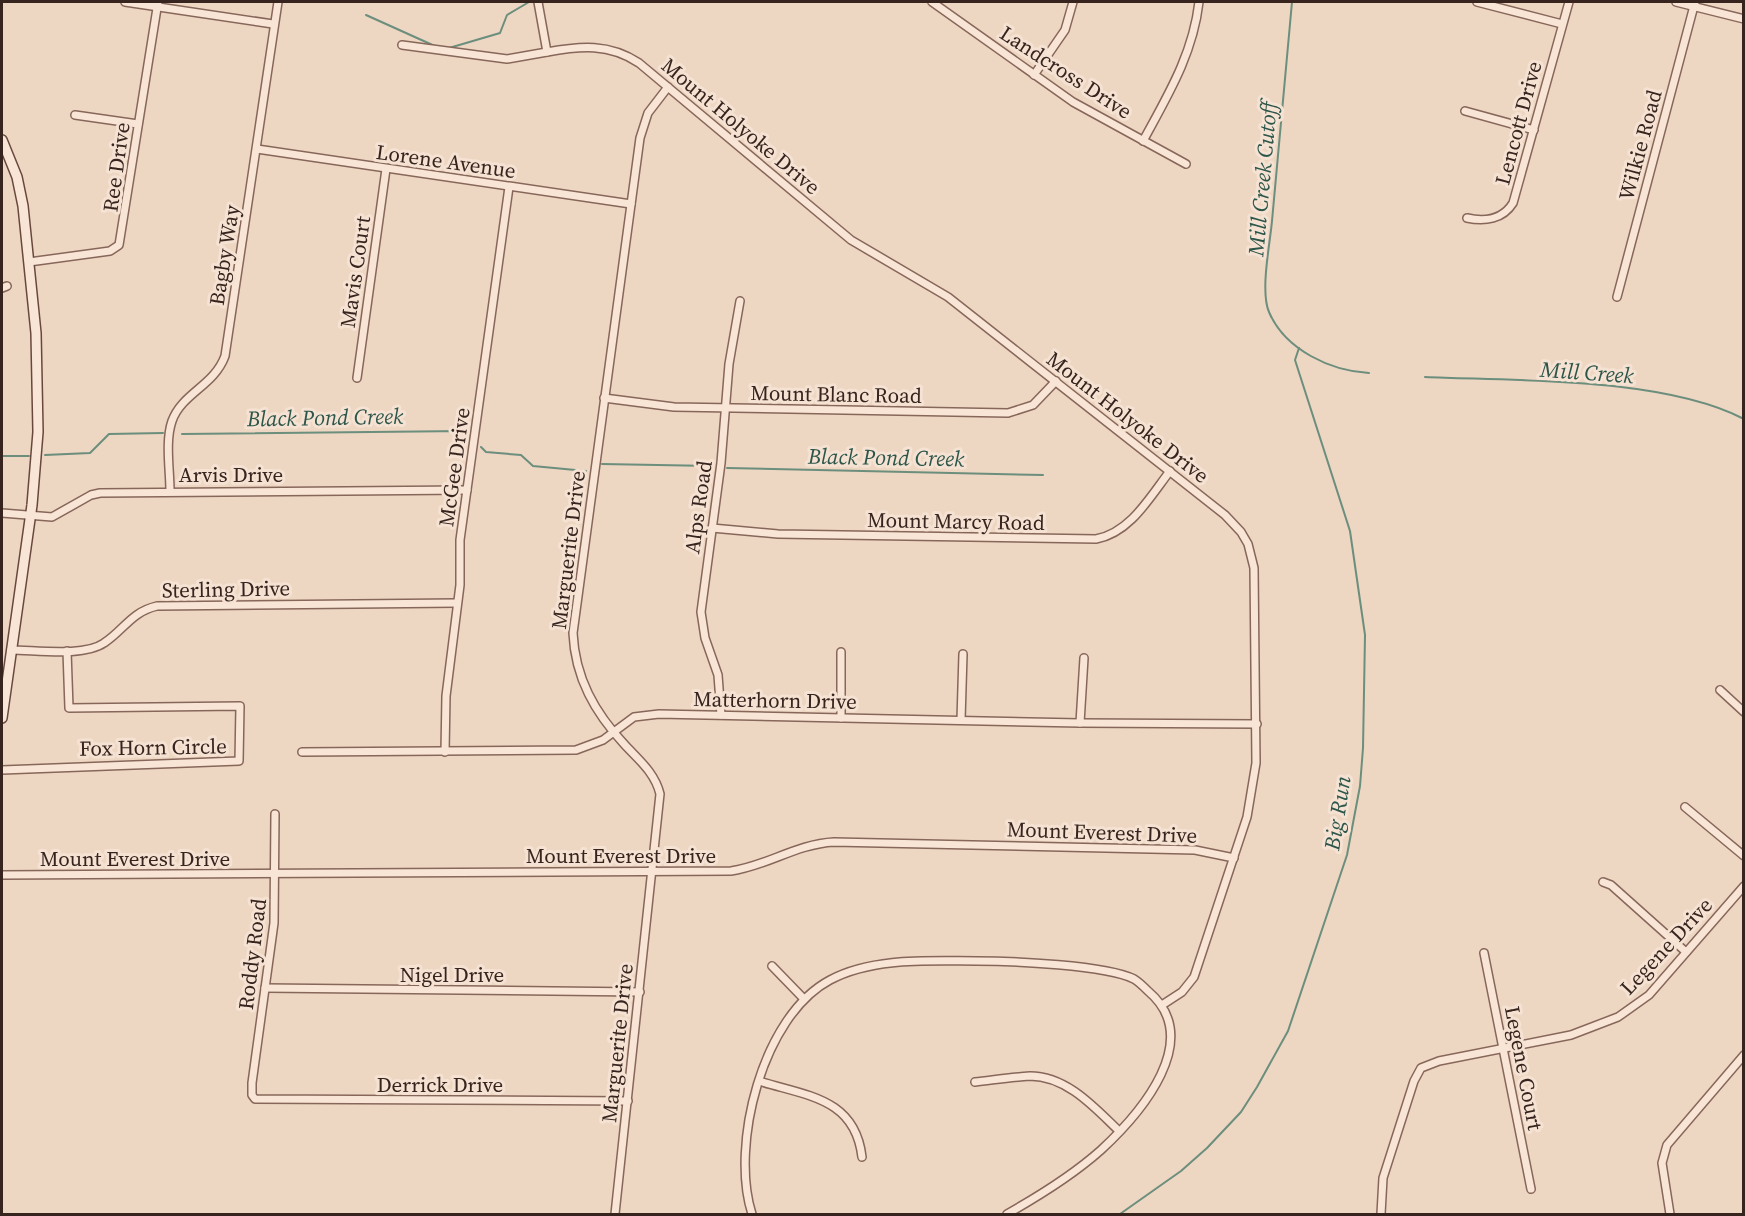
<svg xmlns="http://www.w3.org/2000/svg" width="1745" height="1216" font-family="'Source Serif 4',serif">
	<rect width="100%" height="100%" fill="#edd6c2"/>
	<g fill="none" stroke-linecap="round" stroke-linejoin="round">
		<!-- stream -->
		<g stroke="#6c8e7d" stroke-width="2">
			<path d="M1292,2C1285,75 1279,148 1272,221C1270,244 1260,291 1269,312C1285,350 1331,371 1369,373"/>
			<polyline points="366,15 437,47"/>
			<polyline points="449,48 500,33 507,15 529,2"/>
			<path d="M1425,377C1516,381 1663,377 1744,419"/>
			<polyline points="182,434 464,431 467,434"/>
			<polyline points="481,447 486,452 521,455 533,466 586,471"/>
			<polyline points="45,455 90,453 109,434 163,433"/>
			<polyline points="2,456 29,456"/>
			<polyline points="602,464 713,466"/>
			<polyline points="727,468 1043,475"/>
			<polyline points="1120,1214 1181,1171 1207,1148 1241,1112 1257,1087 1288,1031 1347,855 1360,786 1363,748 1365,635 1350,531 1295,360 1299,348"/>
		</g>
		<!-- street casing -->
		<g stroke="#87675a" stroke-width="10">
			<g id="street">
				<polyline points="125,2 273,24"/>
				<path d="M538,2L547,52C580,46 609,43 639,63L851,240L948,297L1225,515L1241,532L1248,544L1254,568L1256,763L1247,817L1194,977L1182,992L1162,1005"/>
				<polyline points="932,2 1073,102 1186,164"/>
				<polyline points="1477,2 1562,24"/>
				<polyline points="1676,2 1744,19"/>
				<polyline points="402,45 507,59 547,52"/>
				<polyline points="1034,75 1065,30 1073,2"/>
				<polyline points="1465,111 1534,130"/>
				<polyline points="75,115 138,124"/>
				<path d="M1143,141C1168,95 1193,54 1199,2"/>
				<polyline points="257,149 631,204"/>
				<path d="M1467,218C1485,222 1503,219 1513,203L1569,2"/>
				<polyline points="29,262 110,251 119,245 158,2"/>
				<polyline points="2,288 7,286"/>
				<polyline points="1617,297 1695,2"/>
				<polyline points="357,378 386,169"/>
				<polyline points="604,398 674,407 1008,413 1033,405 1056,381"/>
				<path d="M170,491C170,470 165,441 172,421C182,393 214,386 225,356L278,2"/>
				<polyline points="2,513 52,517 91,495 100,493 467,490"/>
				<path d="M712,528L778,534L1096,539C1130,533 1150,497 1170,471"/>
				<path d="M11,650C36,650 84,657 104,643C124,630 131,612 157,606L457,603"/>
				<polyline points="1720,690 1744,712"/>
				<polyline points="721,715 718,675 705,638 701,612 721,463 729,364 740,301"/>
				<polyline points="841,718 841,652"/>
				<polyline points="961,720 963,654"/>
				<polyline points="1080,723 1084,658"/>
				<polyline points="302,752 576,750 603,740 634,717 659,714 1080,723 1257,724"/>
				<polyline points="445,752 446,696 460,585 460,540 509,187"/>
				<polyline points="2,770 239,761 240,706 69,708 67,651"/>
				<polyline points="1685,807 1744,856"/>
				<polyline points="275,814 274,923 252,1083 252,1095 255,1099 628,1101"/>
				<path d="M2,875L731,871C767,866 796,844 834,842L1195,850L1234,858"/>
				<polyline points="1603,882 1611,885 1686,952"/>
				<polyline points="1484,953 1531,1189"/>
				<polyline points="772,966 804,999"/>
				<polyline points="265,988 640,992"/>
				<path d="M759,1081C807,1096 855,1098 862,1157"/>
				<path d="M975,1082C993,1080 1012,1077 1030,1076C1067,1076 1095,1108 1119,1131"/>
				<path d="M615,1214L660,794C655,773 639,760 625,745C595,713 575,678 573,633L640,138L648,113L668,87"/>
				<path d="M752,1214C730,1146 762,1016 830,980C873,957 930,961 977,961C1012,961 1106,965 1134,979C1139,982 1144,987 1148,991C1205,1039 1141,1113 1101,1150C1073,1175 1039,1196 1007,1214"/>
				<polyline points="1381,1214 1383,1178 1414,1081 1421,1068 1439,1061 1571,1035 1618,1017 1649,995 1744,886"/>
				<polyline points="1670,1214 1662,1163 1667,1145 1744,1055"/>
			</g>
		</g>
		<!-- secondary casing -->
		<g stroke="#68483d" stroke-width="12">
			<polyline id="secondary" points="2,140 17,177 23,206 36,333 38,432 32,505 2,718"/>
		</g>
		<!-- street -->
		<use href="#street" stroke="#f8e5d5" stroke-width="7"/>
		<!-- secondary -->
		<use href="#secondary" stroke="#f8e5d5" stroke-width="9"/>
	</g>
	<g text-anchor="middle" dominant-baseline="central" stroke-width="6" stroke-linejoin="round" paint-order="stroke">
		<!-- street labels -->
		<g font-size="21" fill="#37241e" stroke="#f5e2d2">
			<text transform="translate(1066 72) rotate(33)">Landcross Drive</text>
			<text transform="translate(1518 123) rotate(-75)">Lencott Drive</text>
			<text transform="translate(741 126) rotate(40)">Mount Holyoke Drive</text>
			<text transform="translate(1640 145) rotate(-75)">Wilkie Road</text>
			<text transform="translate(446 161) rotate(8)">Lorene Avenue</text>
			<text transform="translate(116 167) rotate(-82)">Ree Drive</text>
			<text transform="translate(224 255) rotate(-81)">Bagby Way</text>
			<text transform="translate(355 272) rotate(-82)">Mavis Court</text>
			<text transform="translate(836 394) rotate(1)">Mount Blanc Road</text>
			<text transform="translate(1128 417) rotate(38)">Mount Holyoke Drive</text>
			<text transform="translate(454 467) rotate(-82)">McGee Drive</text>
			<text x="231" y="474">Arvis Drive</text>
			<text transform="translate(698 507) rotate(-82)">Alps Road</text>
			<text transform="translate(956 521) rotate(1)">Mount Marcy Road</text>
			<text transform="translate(568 550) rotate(-83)">Marguerite Drive</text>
			<text transform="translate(226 589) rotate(-1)">Sterling Drive</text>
			<text transform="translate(775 700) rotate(1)">Matterhorn Drive</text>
			<text transform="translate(153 747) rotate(-1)">Fox Horn Circle</text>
			<text transform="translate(1102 832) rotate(2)">Mount Everest Drive</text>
			<text x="621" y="855">Mount Everest Drive</text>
			<text x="135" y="858">Mount Everest Drive</text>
			<text transform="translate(1666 946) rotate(-47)">Legene Drive</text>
			<text transform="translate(252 954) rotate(-83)">Roddy Road</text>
			<text x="452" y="974">Nigel Drive</text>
			<text transform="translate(617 1043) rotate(-84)">Marguerite Drive</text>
			<text transform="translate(1524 1068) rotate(79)">Legene Court</text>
			<text x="440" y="1084">Derrick Drive</text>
		</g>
		<!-- water labels -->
		<g font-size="22" font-style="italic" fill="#2d564a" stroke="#f5e2d2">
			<text transform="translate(1262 179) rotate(-85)">Mill Creek Cutoff</text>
			<text transform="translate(1587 372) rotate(4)">Mill Creek</text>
			<text transform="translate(325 417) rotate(-1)">Black Pond Creek</text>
			<text transform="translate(886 457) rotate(1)">Black Pond Creek</text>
			<text transform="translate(1337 813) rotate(-81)">Big Run</text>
		</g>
	</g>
	<!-- border -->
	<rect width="1745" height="1216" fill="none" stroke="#37241e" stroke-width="6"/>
</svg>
